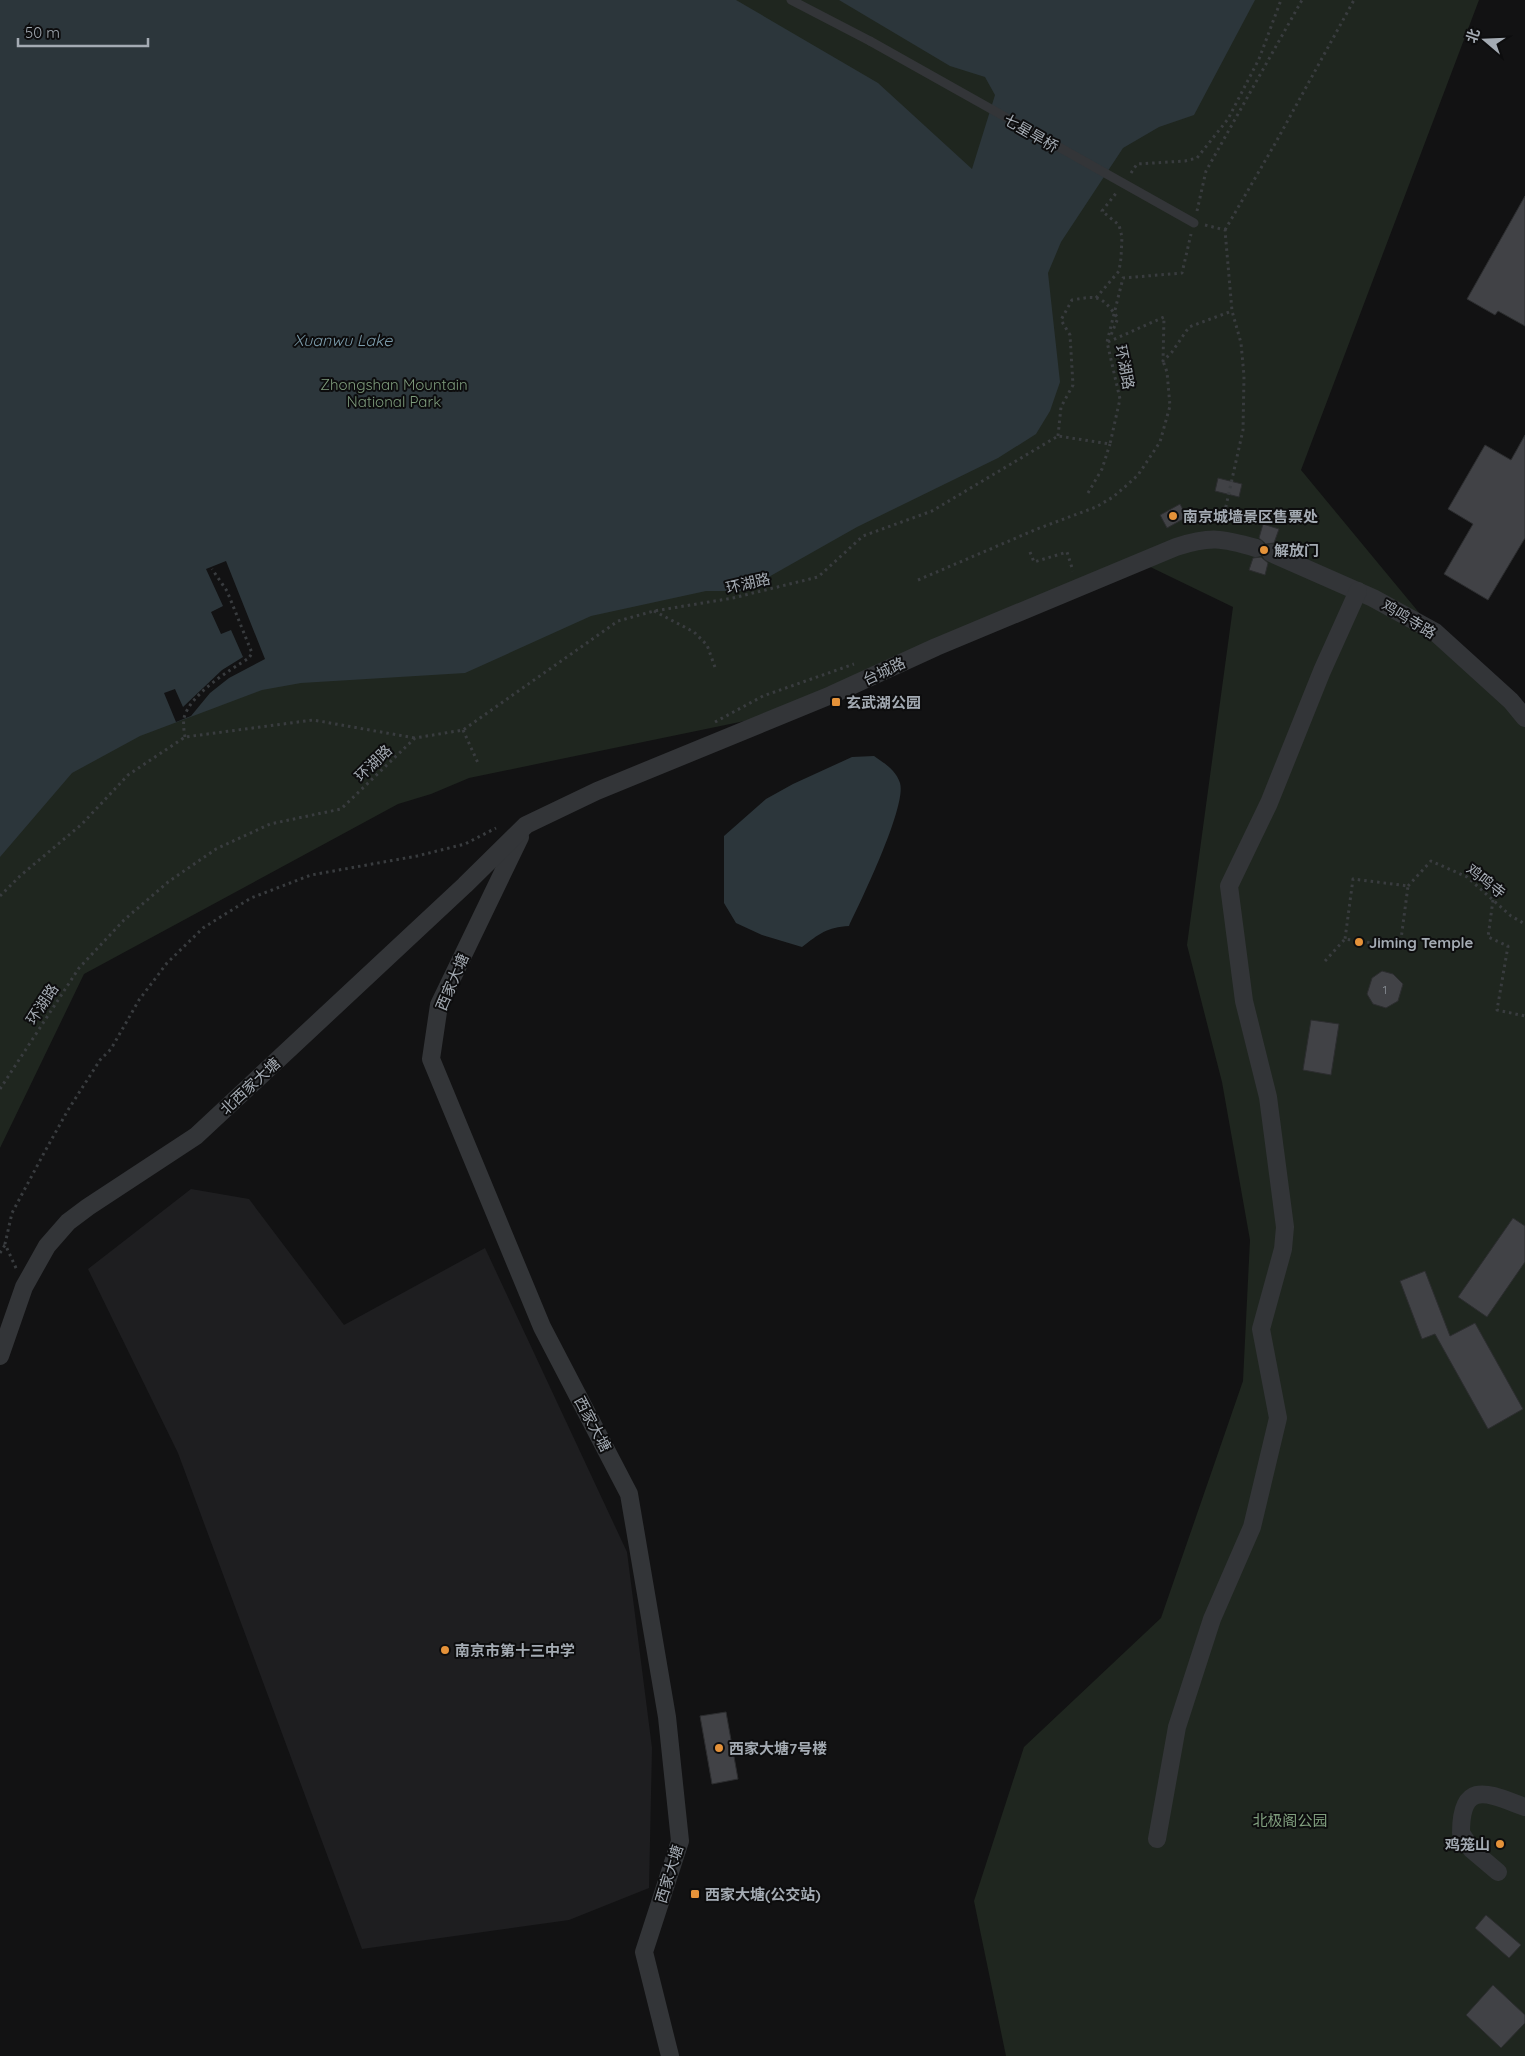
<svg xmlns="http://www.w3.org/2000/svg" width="1525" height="2056" font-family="Quicksand,'Noto Sans SC',sans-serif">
	<rect width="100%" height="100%" fill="#121213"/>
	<!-- built -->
	<polygon fill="#1e1e20" points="191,1189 249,1199 344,1325 485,1248 627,1552 652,1748 649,1888 569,1920 362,1949 178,1453 88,1269"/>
	<!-- green -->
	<polygon fill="#1f261f" points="0,0 1479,0 1301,470 1435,632 1525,712 1525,2056 1006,2056 974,1901 1024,1747 1161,1618 1243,1381 1250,1240 1222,1082 1187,945 1233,607 1140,562 836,702 469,778 431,794 398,804 84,974 0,1148"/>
	<!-- water -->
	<g fill="#2c363b">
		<polygon points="0,0 736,0 878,83 972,169 995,95 985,77 950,66 839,0 1255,0 1194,115 1159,127 1123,148 1061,242 1048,273 1060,382 1050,411 1036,434 998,458 857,527 744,591 706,591 591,616 465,673 301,683 262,690 140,736 72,773 0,857"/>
		<path d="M874,756C884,763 896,770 900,783C907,806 861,901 849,926C827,927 819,934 802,947L762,935L736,923L724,903V836L766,799L793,784L852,757Z"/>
	</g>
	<!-- pier -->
	<polygon fill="#121213" points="226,561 265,659 229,678 210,693 191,716 176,722 164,693 175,689 183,707 222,670 243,657 231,630 221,634 211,612 223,606 206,569"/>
	<!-- building -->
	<g fill="#414246" stroke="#2c2d2f">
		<polygon points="1525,196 1525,326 1498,311 1495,315 1467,299"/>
		<polygon points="1525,435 1525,538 1488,600 1444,574 1473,524 1448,509 1485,445 1511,460"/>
		<polygon points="1218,478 1242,484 1239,497 1215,491"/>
		<polygon points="1180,504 1187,517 1167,528 1160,515"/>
		<polygon points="1263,524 1279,529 1274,543 1266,544 1259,538"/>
		<polygon points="1261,557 1268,563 1265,575 1249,570 1253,558"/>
		<polygon points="1382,971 1393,974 1403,984 1398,1001 1386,1008 1373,1004 1367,994 1372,978"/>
		<polygon points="1311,1020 1339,1024 1331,1075 1303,1070"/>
		<polygon points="1513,1218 1525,1226 1525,1262 1487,1317 1458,1297"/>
		<polygon points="1425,1271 1450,1336 1475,1323 1523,1409 1488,1429 1435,1334 1422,1339 1400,1281"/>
		<polygon points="726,1712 738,1779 712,1784 700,1716"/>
		<polygon points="1486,1915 1521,1945 1509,1958 1475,1928"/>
		<polygon points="1493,1985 1525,2015 1525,2023 1501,2048 1466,2015"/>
	</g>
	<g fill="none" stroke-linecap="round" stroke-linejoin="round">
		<!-- path -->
		<g stroke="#393c3f" stroke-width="3" stroke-dasharray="2.5 4" stroke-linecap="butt">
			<polyline points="1131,173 1137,164 1185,161 1197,158 1228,119 1259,59 1281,0"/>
			<polyline points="1197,211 1206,171 1302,0"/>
			<polyline points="1205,225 1225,230 1232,311 1241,343 1244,376 1243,430 1222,524"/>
			<polyline points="1225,230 1276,142 1354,0"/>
			<polyline points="1096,298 1119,271 1121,258 1122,237 1119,225 1102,211 1117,192"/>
			<polyline points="1108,342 1164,317 1163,361 1172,352 1189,327 1232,311"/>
			<path d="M1058,436L1061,407L1073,385L1070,335L1061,320L1072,300C1100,295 1101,296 1118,318L1111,335"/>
			<polyline points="1088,493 1102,469 1110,444"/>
			<polyline points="1030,552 1034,562 1067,552 1073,571"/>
			<polyline points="918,580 1037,529 1096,507 1113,497 1127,485 1138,475 1160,442 1170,406 1167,372 1163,361"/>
			<polyline points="654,611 694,632 707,645 716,670"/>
			<polyline points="715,722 763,696 854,664"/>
			<polyline points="463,730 478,763"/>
			<path d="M185,737C184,731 183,724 184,718C190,694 230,670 249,658L252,653L227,591L212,569"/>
			<polyline points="1408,886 1431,861 1467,877 1511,916 1525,924"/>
			<polyline points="0,896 20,876 82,824 128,775 185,737 313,720 415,738"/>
			<polyline points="1493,900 1488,937 1508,946 1497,1010 1525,1016"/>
			<polyline points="1325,961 1345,939 1400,947 1408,886 1353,879 1345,939"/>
			<polyline points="0,1089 79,968 124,920 168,882 216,849 270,824 341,809 415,738 463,730 618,621 654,611 733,598 818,577 863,536 932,511 1058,436 1110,444 1120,399 1107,342 1123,278 1182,273 1191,234"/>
			<polyline points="0,1253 5,1245"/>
			<polyline points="16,1268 5,1244 12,1213 44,1153 68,1110 100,1060 111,1049 139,1000 167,963 203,928 251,898 311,875 417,856 465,844 496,828"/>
		</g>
		<!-- service -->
		<polyline stroke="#333538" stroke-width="9" points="791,0 870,41"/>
		<!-- minor -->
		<g stroke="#333538" stroke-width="18">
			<polyline points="1271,553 1373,598 1435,632 1511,701 1525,718"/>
			<polyline points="520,837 439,1005 431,1059 542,1327 629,1494 667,1717 680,1841 644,1952 670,2056"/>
			<path d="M0,1356L24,1287L47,1246L68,1222L88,1207L196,1136L465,885L526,825L597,791L831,695L936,647L1176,547C1210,536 1222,538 1256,548"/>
			<polyline points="1157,1839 1177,1727 1212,1619 1252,1527 1278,1418 1261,1329 1283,1249 1285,1227 1268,1097 1244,1001 1229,886 1269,803 1322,671 1358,591"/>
			<path d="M1498,1872L1472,1850L1461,1833C1461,1778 1489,1794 1525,1807"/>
		</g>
		<!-- service-bridge -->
		<polyline stroke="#333538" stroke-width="9" points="870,41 1194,223"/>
	</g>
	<!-- markers -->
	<g fill="#e59239" stroke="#0d0d0e" stroke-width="2">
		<circle cx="1173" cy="516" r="5"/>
		<circle cx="1264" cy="550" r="5"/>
		<rect x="831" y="697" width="10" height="10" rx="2.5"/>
		<circle cx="1359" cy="942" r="5"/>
		<circle cx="445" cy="1650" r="5"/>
		<circle cx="719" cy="1748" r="5"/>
		<circle cx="1500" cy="1844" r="5"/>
		<rect x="690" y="1889" width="10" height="10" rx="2.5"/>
	</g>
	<g text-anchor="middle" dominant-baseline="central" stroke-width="4" stroke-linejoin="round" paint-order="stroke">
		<!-- number labels -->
		<g font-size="12" fill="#8b9198">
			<text x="1385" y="989">1</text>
		</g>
		<!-- street labels -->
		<g font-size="15" fill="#a4abb3" stroke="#0d0d0e">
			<text transform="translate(1031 133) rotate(30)">七星旱桥</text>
			<text transform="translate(1125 367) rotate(79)">环湖路</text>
			<text transform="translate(748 583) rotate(-13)">环湖路</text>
			<text transform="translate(1409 619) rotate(31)">鸡鸣寺路</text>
			<text transform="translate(884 671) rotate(-25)">台城路</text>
			<text transform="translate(373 763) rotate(-44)">环湖路</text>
			<text transform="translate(1486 881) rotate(38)">鸡鸣寺</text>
			<text transform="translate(452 982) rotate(-67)">西家大塘</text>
			<text transform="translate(42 1004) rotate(-57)">环湖路</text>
			<text transform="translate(250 1086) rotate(-43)">北西家大塘</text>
			<text transform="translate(593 1424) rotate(62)">西家大塘</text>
			<text transform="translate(669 1874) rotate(-73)">西家大塘</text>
		</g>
		<!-- park labels -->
		<g font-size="15" fill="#7f9d7d" stroke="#0d0d0e">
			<text x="394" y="384">Zhongshan Mountain<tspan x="394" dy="17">National Park</tspan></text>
			<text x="1290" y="1820">北极阁公园</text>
		</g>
		<!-- poi labels -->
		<g font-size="15" font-weight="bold" fill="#a4abb3" stroke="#0d0d0e" text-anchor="start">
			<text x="1183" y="516">南京城墙景区售票处</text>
			<text x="1274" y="550">解放门</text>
			<text x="846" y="702">玄武湖公园</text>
			<text x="1369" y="942">Jiming Temple</text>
			<text x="455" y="1650">南京市第十三中学</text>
			<text x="729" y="1748">西家大塘7号楼</text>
			<text x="1490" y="1844" text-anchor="end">鸡笼山</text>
			<text x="705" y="1894">西家大塘(公交站)</text>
		</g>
		<!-- water labels -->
		<g font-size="16" font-style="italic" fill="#7d9dac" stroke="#0d0d0e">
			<text x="343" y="340">Xuanwu Lake</text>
		</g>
	</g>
	<!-- north arrow -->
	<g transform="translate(1485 40) rotate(289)" stroke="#0d0d0e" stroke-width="4" paint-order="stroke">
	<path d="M0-4L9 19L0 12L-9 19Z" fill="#a4abb3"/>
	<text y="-8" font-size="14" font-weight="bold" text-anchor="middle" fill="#a4abb3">北</text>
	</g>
	<!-- scale -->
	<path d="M18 38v8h130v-8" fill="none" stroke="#a4abb3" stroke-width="2.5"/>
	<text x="25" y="38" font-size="15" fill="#a4abb3" stroke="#0d0d0e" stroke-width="4" paint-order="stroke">50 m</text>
</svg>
